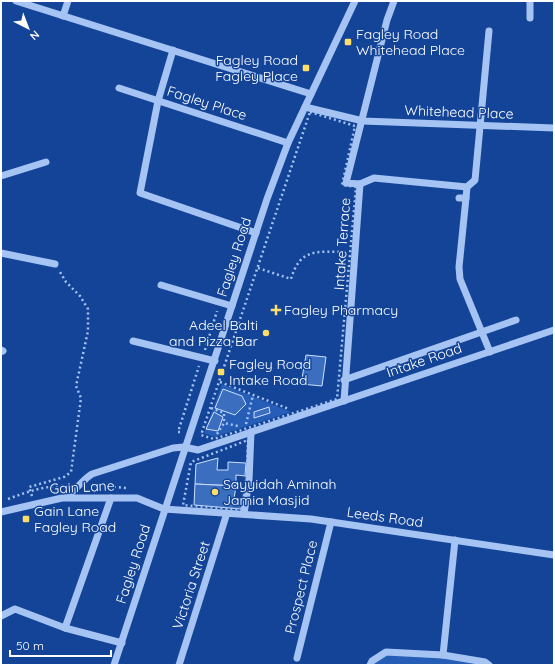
<svg xmlns="http://www.w3.org/2000/svg" width="555" height="666" font-family="Quicksand,sans-serif">
	<rect width="100%" height="100%" fill="#134498"/>
	<!-- green -->
	<g fill="#265db7">
		<polygon points="222,384 291,412 214,437 204,433"/>
		<polygon points="386,652 443,655 489,665 370,665"/>
	</g>
	<!-- building -->
	<g fill="#3c6ec0" stroke="#cde0fd">
		<polygon points="306,355 326,357 322,386 301,384"/>
		<polygon points="223,389 242,396 246,404 235,415 215,408"/>
		<polygon points="269,407 270,413 254,418 254,412"/>
		<polygon points="214,412 223,417 218,431 206,429"/>
		<polygon points="218,458 217,470 228,470 228,462 246,463 245,476 236,475 236,486 195,484 196,464"/>
		<polygon points="195,484 236,486 234,499 243,499 241,509 194,505"/>
	</g>
	<g fill="none" stroke-linecap="round" stroke-linejoin="round">
		<!-- path -->
		<g stroke="#a5c3f3" stroke-width="2.5" stroke-dasharray="2 3" stroke-linecap="butt">
			<polygon points="310,112 355,126 342,185 356,187 337,399 214,439 201,435"/>
			<path d="M258,268L291,279C300,247 319,252 346,252"/>
			<polyline points="223,293 234,260 236,261"/>
			<polyline points="205,350 217,311"/>
			<polyline points="220,382 289,409"/>
			<polyline points="211,408 224,413 224,423"/>
			<polyline points="246,424 253,395"/>
			<polyline points="180,432 178,432 199,366"/>
			<polyline points="217,434 224,423 238,426"/>
			<polygon points="248,440 247,473 242,510 183,505 191,462"/>
			<polyline points="94,485 126,488"/>
			<polyline points="32,496 29,487 64,477 71,472 81,398 76,386 88,331 88,309 80,296 66,282 60,272"/>
			<path d="M8,499C27,492 43,486 63,486"/>
		</g>
		<!-- minor -->
		<g stroke="#a5c3f3" stroke-width="7">
			<polyline points="16,1 311,94"/>
			<polyline points="63,16 68,1"/>
			<polyline points="530,18 530,1"/>
			<polyline points="173,50 158,101 140,193 256,233"/>
			<polyline points="119,88 288,143"/>
			<polyline points="305,107 363,121 554,128"/>
			<polyline points="1,176 46,162"/>
			<polyline points="360,184 346,183 387,20 394,1"/>
			<polyline points="360,184 374,178 467,187"/>
			<polyline points="459,198 466,198 459,267 460,279 490,352"/>
			<polyline points="466,198 467,187 475,180 489,31"/>
			<polyline points="1,253 55,264"/>
			<polyline points="161,285 232,306"/>
			<polyline points="133,341 215,361"/>
			<polyline points="1,350 3,351"/>
			<polyline points="344,380 516,320"/>
			<polyline points="344,401 360,184"/>
			<path d="M65,497C77,490 81,481 92,474L173,448L184,447L198,450L554,330"/>
			<polyline points="1,512 62,498 137,498 164,509 311,519 554,555"/>
			<polyline points="244,514 249,480 251,432"/>
			<polyline points="1,616 15,609 65,628 122,643"/>
			<polyline points="65,628 111,498"/>
			<polyline points="443,655 455,540"/>
			<polyline points="297,658 331,522"/>
			<polyline points="114,665 267,199 288,143 355,1"/>
			<polyline points="179,665 227,513"/>
			<polyline points="370,665 372,661 386,652 443,655 485,662 489,665"/>
		</g>
	</g>
	<!-- markers -->
	<g fill="#ffdd67" stroke="#134498" stroke-width="1.5">
		<rect x="344" y="38" width="8" height="8" rx="2"/>
		<rect x="302" y="64" width="8" height="8" rx="2"/>
		<path d="M274 304h4v4h4v4h-4v4h-4v-4h-4v-4h4z"/>
		<circle cx="266" cy="333" r="4"/>
		<rect x="217" y="368" width="8" height="8" rx="2"/>
		<circle cx="215" cy="492" r="4"/>
		<rect x="22" y="515" width="8" height="8" rx="2"/>
	</g>
	<g text-anchor="middle" dominant-baseline="central" stroke-width="3" stroke-linejoin="round" paint-order="stroke">
		<!-- poi labels -->
		<g font-size="14" fill="#fff" stroke="#134498" text-anchor="start">
			<text x="356" y="34">Fagley Road<tspan x="356" dy="16">Whitehead Place</tspan></text>
			<text x="298" y="60" text-anchor="end">Fagley Road<tspan x="298" dy="16">Fagley Place</tspan></text>
			<text x="284" y="310">Fagley Pharmacy</text>
			<text x="258" y="325" text-anchor="end">Adeel Balti<tspan x="258" dy="16">and Pizza Bar</tspan></text>
			<text x="229" y="364">Fagley Road<tspan x="229" dy="16">Intake Road</tspan></text>
			<text x="223" y="484">Sayyidah Aminah<tspan x="223" dy="16">Jamia Masjid</tspan></text>
			<text x="34" y="511">Gain Lane<tspan x="34" dy="16">Fagley Road</tspan></text>
		</g>
		<!-- street labels -->
		<g font-size="14" fill="#fff" stroke="#134498">
			<text transform="translate(207 103) rotate(18)">Fagley Place</text>
			<text transform="translate(459 112) rotate(2)">Whitehead Place</text>
			<text transform="translate(342 244) rotate(-86)">Intake Terrace</text>
			<text transform="translate(234 257) rotate(-72)">Fagley Road</text>
			<text transform="translate(424 360) rotate(-19)">Intake Road</text>
			<text transform="translate(82 487) rotate(-3)">Gain Lane</text>
			<text transform="translate(385 517) rotate(8)">Leeds Road</text>
			<text transform="translate(133 564) rotate(-72)">Fagley Road</text>
			<text transform="translate(191 585) rotate(-72)">Victoria Street</text>
			<text transform="translate(301 587) rotate(-76)">Prospect Place</text>
		</g>
	</g>
	<!-- border -->
	<rect width="555" height="666" fill="none" stroke="#ffffff" stroke-width="4"/>
	<!-- north arrow -->
	<g transform="translate(28 28) rotate(138)" stroke="#134498" stroke-width="3" paint-order="stroke">
	<path d="M0-3L7 15L0 10L-7 15Z" fill="#ffffff"/>
	<text y="-6" font-size="11" font-weight="bold" text-anchor="middle" fill="#ffffff">N</text>
	</g>
	<!-- scale -->
	<path d="M10 650v6h101v-6" fill="none" stroke="#ffffff" stroke-width="2"/>
	<text x="16" y="650" font-size="12" fill="#ffffff" stroke="#134498" stroke-width="3" paint-order="stroke">50 m</text>
</svg>
